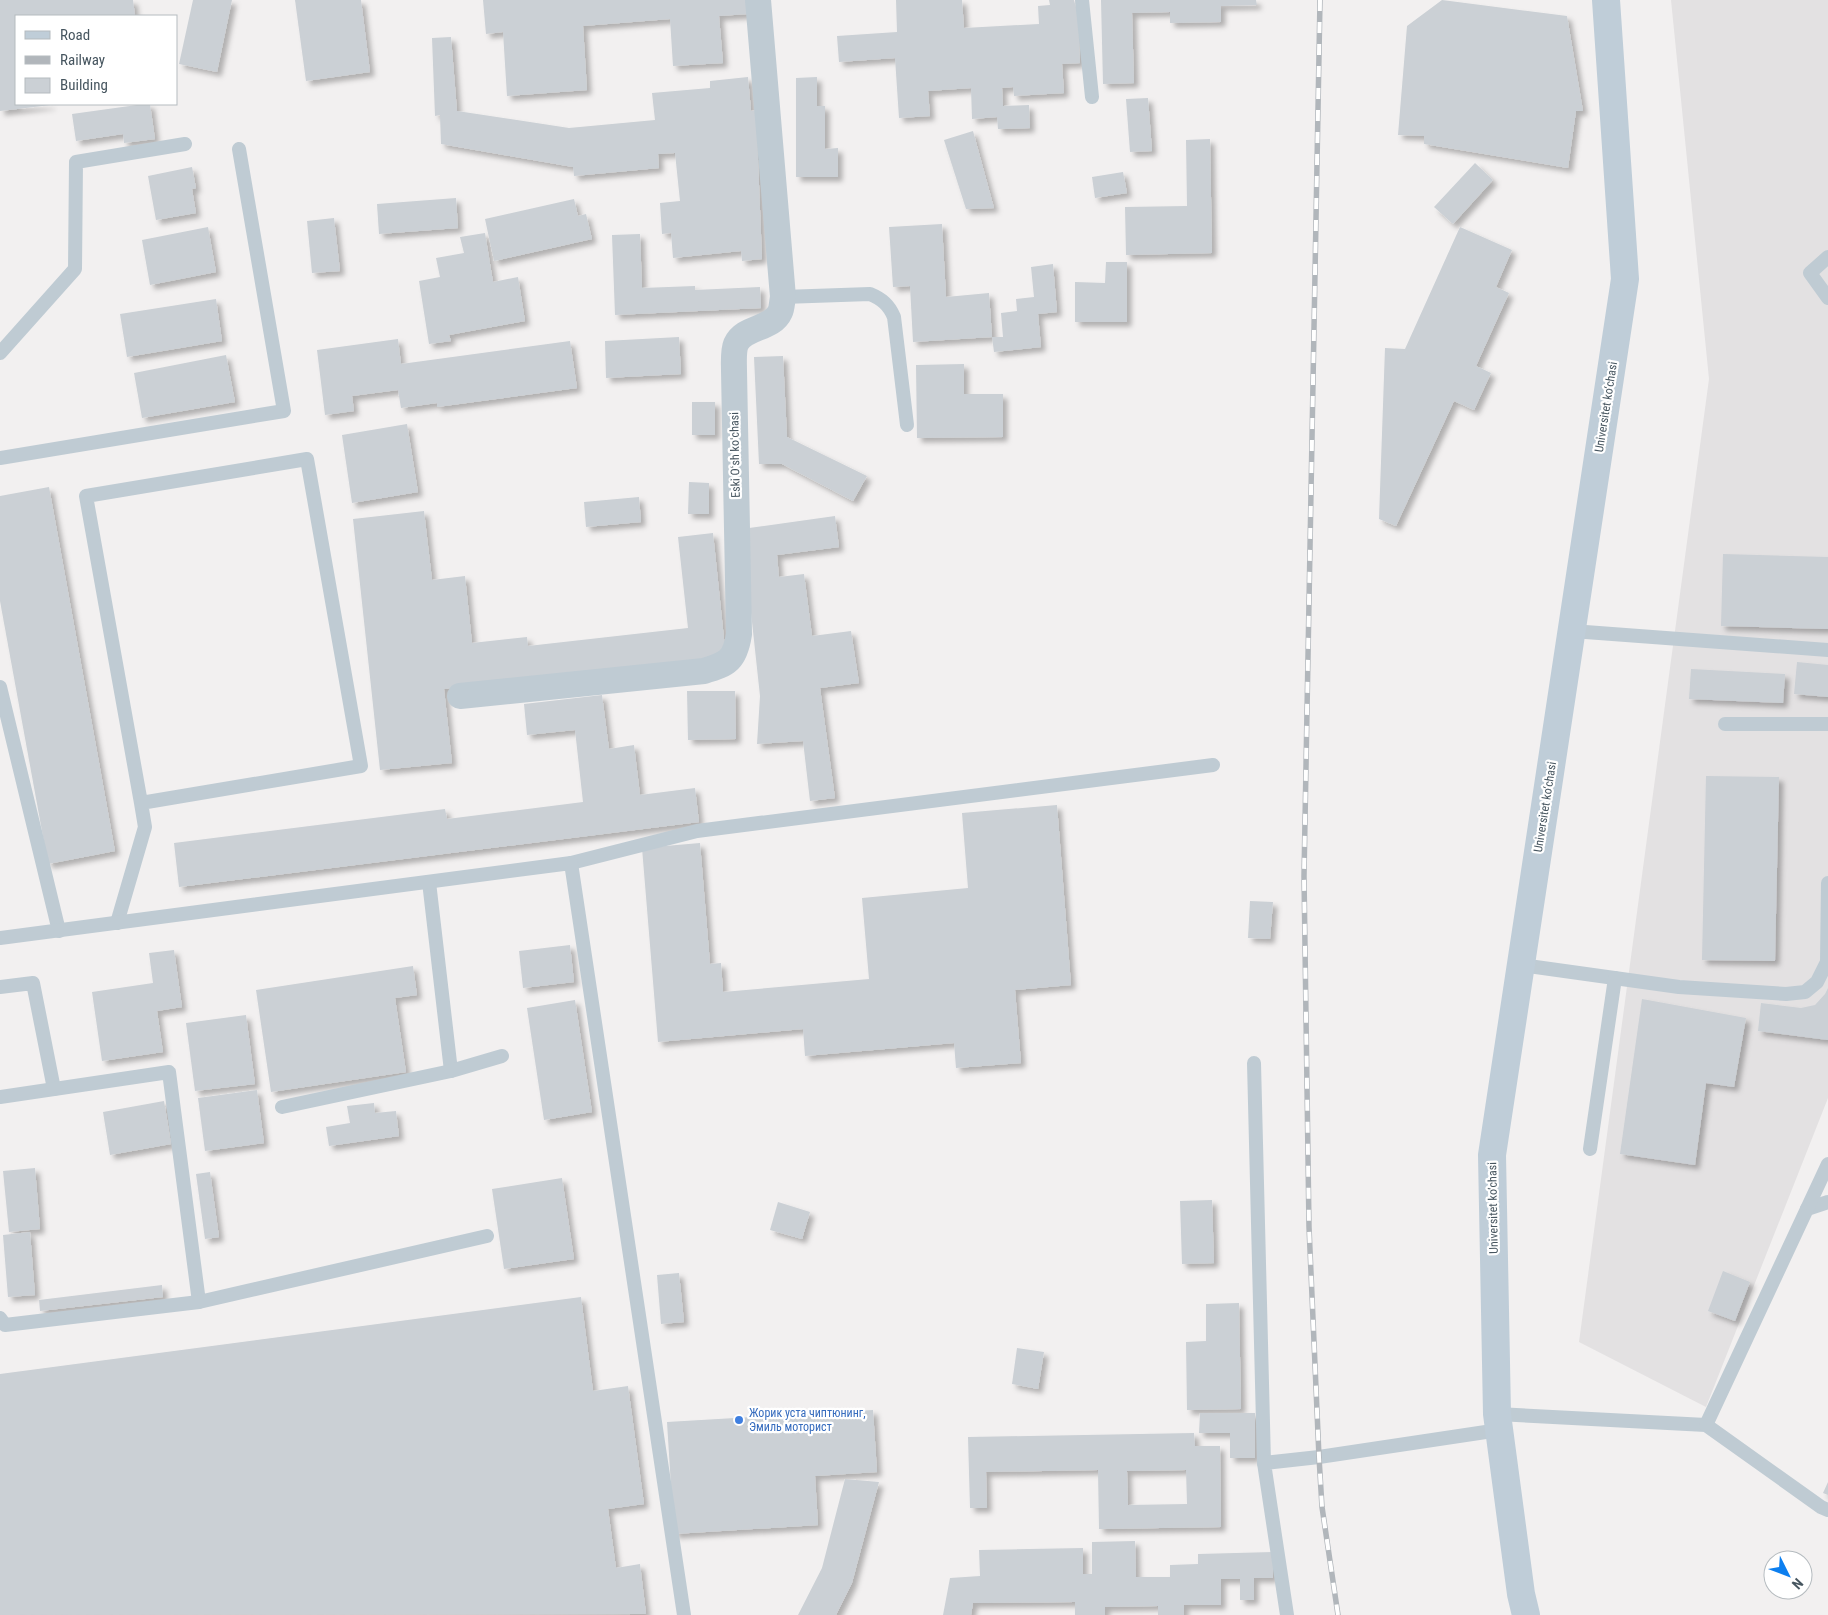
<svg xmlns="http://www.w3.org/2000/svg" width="1828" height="1615" font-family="'Roboto Condensed',sans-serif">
	<defs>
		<filter id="shadow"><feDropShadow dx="4.5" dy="4.5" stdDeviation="2.5" flood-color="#0004"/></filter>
	</defs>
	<rect width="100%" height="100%" fill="#f2f0f0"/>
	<!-- education -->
	<polygon fill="#e3e1e2" points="1671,0 1828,0 1828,1098 1706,1407 1579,1342 1709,379"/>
	<!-- building -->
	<g fill="#cbd0d5" fill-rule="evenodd" filter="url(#shadow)">
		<polygon points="0,0 133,0 135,16 16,16 16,104 51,104 51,105 0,111"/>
		<polygon points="193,0 232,0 217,72 179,64"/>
		<polygon points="295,0 361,0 370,72 306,81"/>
		<polygon points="483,0 747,0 748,14 719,16 723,63 673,66 670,19 583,26 587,90 507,96 503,32 486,34"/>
		<polygon points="896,0 962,0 964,28 1039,24 1038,6 1050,5 1049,0 1074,0 1078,16 1080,63 1062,64 1064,93 1014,96 1013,87 1002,88 1003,106 1029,105 1030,128 998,129 997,117 972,119 971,88 928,91 930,116 899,118 895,58 839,62 837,36 897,32"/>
		<polygon points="1101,0 1256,0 1257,5 1221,6 1221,22 1170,23 1170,12 1132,13 1134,83 1103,84"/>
		<polygon points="1442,0 1567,16 1583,111 1576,111 1568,168 1424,144 1424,136 1398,135 1407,26"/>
		<polygon points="451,37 457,111 569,128 655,120 652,93 710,88 710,81 748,77 751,111 756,110 762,259 742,261 741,251 673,258 671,233 662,234 660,203 680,201 675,153 658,154 659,168 574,176 573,167 441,144 440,115 435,116 432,38"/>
		<polygon points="817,77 817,106 825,106 825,149 838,148 838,177 796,177 796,78"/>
		<polygon points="1148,98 1152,151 1130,152 1126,99"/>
		<polygon points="144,104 150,104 155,139 124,143 123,134 76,141 72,114"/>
		<polygon points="973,131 994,208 966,209 944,140"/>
		<polygon points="1210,139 1212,253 1126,255 1125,207 1187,206 1186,140"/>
		<polygon points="1475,163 1493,180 1453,224 1434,207"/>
		<polygon points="192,167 196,188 192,189 196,213 156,220 148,176"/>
		<polygon points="1123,172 1127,193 1095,198 1092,177"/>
		<polygon points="456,198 458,228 379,234 377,204"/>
		<polygon points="574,199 578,216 586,214 592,239 494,261 485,219"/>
		<polygon points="334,218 340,271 312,273 307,221"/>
		<polygon points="942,224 946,297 989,293 992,337 913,342 910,286 893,287 889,227"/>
		<polygon points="208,227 216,272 150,285 142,240"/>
		<polygon points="1460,227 1512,250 1496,287 1509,293 1476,366 1491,373 1474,410 1454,401 1396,526 1379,519 1385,348 1405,349"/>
		<polygon points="485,233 493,282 518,277 525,321 449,335 451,341 429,344 419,281 440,277 436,258 464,253 460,237"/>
		<polygon points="640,234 642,288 695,286 695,290 760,287 761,308 615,315 612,235"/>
		<polygon points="1106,262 1127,262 1127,322 1075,322 1075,282 1105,283"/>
		<polygon points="1053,264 1057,312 1038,314 1041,347 994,352 992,337 1003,337 1001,313 1017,311 1016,299 1034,297 1031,267"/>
		<polygon points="216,299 222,341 127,357 120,314"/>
		<polygon points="679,337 681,374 606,378 605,341"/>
		<polygon points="398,339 401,364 570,341 577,388 437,407 437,403 401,408 398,390 352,396 354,411 325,415 317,350"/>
		<polygon points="226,355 235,402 142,418 134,373"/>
		<polygon points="783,356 787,437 867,476 853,501 782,464 759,464 754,357"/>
		<polygon points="964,364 964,394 1003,394 1003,437 917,438 916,365"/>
		<rect x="692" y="402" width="23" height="33"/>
		<polygon points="407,424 418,492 352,503 342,435"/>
		<polygon points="689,482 709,483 709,514 688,514"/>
		<polygon points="49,487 115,851 48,864 0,601 0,496"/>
		<polygon points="639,497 641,522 586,527 584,502"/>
		<polygon points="424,511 432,580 465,576 472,643 527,637 528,646 688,628 678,537 713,533 726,658 444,689 452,763 380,770 353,519"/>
		<polygon points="835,516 839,547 777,555 779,577 804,574 812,636 851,631 859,683 820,688 835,798 810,801 803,741 757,744 760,696 742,529"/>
		<polygon points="1723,554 1828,557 1828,629 1721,626"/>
		<polygon points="1797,662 1828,665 1828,697 1794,694"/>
		<polygon points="1691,669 1785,674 1783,703 1689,699"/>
		<polygon points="687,691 735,691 736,739 688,740"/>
		<polygon points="602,695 609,749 634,745 640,795 695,788 699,822 179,887 174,843 445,809 447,819 583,802 575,730 527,735 524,704"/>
		<polygon points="1706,776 1779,777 1775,961 1702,960"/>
		<polygon points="1057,805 1071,985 1015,990 1021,1063 956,1068 954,1043 805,1056 803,1029 658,1042 642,848 700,843 710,964 721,963 723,992 869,979 862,898 968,888 962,813"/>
		<polygon points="1250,901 1273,902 1270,939 1248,938"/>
		<polygon points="570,945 574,982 523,988 519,951"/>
		<polygon points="174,950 182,1007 157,1011 163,1052 102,1061 92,992 153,983 149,953"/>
		<polygon points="413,966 417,995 395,998 406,1072 271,1092 256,990"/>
		<polygon points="1828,988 1828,1040 1758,1031 1761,1003 1801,1008 1815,1005 1825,994"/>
		<polygon points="1642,999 1746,1018 1734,1087 1706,1083 1695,1165 1620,1154"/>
		<polygon points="575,1000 592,1112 544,1120 527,1008"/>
		<polygon points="246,1015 255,1084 195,1091 186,1023"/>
		<polygon points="257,1090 264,1143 205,1151 198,1098"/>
		<polygon points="164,1101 171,1144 110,1155 103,1112"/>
		<polygon points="374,1103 375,1113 396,1111 399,1136 329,1146 326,1127 350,1123 347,1106"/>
		<polygon points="35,1168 40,1229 9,1232 3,1171"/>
		<polygon points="210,1172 219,1237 205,1239 196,1174"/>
		<polygon points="562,1178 574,1259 504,1269 492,1189"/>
		<polygon points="1212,1200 1214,1263 1182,1264 1180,1201"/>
		<polygon points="778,1202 810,1212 802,1239 770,1230"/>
		<polygon points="30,1232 35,1295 8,1297 3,1235"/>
		<polygon points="1723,1271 1750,1282 1735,1321 1708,1311"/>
		<polygon points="679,1273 684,1322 661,1324 657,1275"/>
		<polygon points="162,1285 163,1297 40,1311 39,1300"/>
		<polygon points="581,1297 593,1391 628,1386 644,1504 608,1509 616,1568 640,1564 646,1614 0,1615 0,1374"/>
		<polygon points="1239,1303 1241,1409 1187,1410 1186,1342 1206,1341 1206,1304"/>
		<polygon points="1017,1348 1044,1352 1038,1389 1012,1384"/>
		<polygon points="873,1410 877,1472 815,1476 818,1525 674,1534 667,1422"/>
		<polygon points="1200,1413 1255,1413 1255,1458 1230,1458 1230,1433 1199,1433"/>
		<path d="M1194,1433L1195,1446H1220L1221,1527L1099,1529L1098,1470L986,1472L987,1508H970L968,1437ZM1186,1470L1187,1504L1128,1505L1127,1471Z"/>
		<polygon points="845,1479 879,1482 852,1583 836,1615 798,1615 822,1568"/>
		<polygon points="1828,1482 1828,1495 1823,1493"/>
		<polygon points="1135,1541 1136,1577 1170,1577 1170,1565 1198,1564 1198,1554 1273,1552 1273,1578 1254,1578 1254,1600 1240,1600 1240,1579 1221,1579 1221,1605 1184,1605 1184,1615 1158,1615 1158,1606 1105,1607 1105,1615 1075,1615 1075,1602 973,1603 971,1615 943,1615 950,1578 980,1576 979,1550 1083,1548 1083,1574 1092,1574 1092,1542"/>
	</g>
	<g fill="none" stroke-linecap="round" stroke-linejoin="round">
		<!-- lane -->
		<g stroke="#bfcbd3" stroke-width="14">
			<polyline points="1082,0 1092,97"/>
			<polyline points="1828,257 1810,273 1828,298"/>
			<path d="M783,297L870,294C882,299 889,305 894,317L907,425"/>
			<polyline points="0,353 75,269 76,162 185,144"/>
			<polyline points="0,458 284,411 239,149"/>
			<polyline points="1572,631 1828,650"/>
			<polyline points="0,687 59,931"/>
			<polyline points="1725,724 1828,724"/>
			<polyline points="571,863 697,831 1213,765"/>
			<polyline points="429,882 451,1071"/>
			<polyline points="117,923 145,827 141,803 86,496 307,459 361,766 141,803"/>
			<polyline points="0,938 571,863 684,1615"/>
			<polyline points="1521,965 1679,987 1786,994 1805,992 1817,982 1827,962 1828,883"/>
			<polyline points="0,987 33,983 54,1089"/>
			<polyline points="1254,1063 1264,1463"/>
			<polyline points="0,1097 169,1072 199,1302"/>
			<polyline points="282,1107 451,1071 502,1056"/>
			<polyline points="1590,1149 1615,978"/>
			<polyline points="1807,1209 1828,1202"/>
			<polyline points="0,1318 5,1325 199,1302 487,1236"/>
			<polyline points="1497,1414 1706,1425 1821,1507 1828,1510"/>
			<polyline points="1706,1425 1828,1164"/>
			<polyline points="1287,1615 1264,1463 1319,1457 1499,1430"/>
		</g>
		<!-- street -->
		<path stroke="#bfcbd3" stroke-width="26" d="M460,696L704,671C728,664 735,660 739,634L734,371C734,363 733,351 736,344C744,326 772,330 780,312C782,308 782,301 783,297L758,0"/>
		<!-- secondary -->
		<polyline stroke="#bfcdd8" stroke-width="28" points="1526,1615 1521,1594 1497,1414 1492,1155 1625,279 1606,0"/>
		<!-- rail casing -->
		<g stroke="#b1b6bb" stroke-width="5.5">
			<polyline id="rail" points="1320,0 1304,876 1309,1227 1319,1457 1322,1507 1338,1615"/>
		</g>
		<!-- rail -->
		<use href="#rail" stroke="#fff" stroke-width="4" stroke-dasharray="11" stroke-linecap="butt"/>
	</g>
	<!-- markers -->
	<circle fill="#3f7fe0" stroke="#fff" stroke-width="2" cx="739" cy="1420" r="5"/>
	<g text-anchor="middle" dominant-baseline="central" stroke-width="4.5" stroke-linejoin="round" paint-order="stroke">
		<!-- street labels -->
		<g font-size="12" fill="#46555f" stroke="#fff">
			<text transform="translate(1606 407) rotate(-81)">Universitet kо‘chasi</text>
			<text transform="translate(735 455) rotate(-91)">Eski Oʻsh koʻchasi</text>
			<text transform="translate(1545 807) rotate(-81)">Universitet kо‘chasi</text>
			<text transform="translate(1493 1208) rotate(-91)">Universitet kо‘chasi</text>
		</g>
		<!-- shop labels -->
		<g font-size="12" fill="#366cbe" stroke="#fff" text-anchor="start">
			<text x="749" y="1413">Жорик уста чиптюнинг,<tspan x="749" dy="14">Эмиль моторист</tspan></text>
		</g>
	</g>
	<!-- legend -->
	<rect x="15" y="15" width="162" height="90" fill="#ffffff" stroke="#b5bbbf"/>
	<rect x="25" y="31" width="25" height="8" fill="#bfcdd8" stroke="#b5bbbf"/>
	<text x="60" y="40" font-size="15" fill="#46555f">Road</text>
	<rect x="25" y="56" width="25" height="8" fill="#b1b6bb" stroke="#b5bbbf"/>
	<text x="60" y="65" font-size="15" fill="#46555f">Railway</text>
	<rect x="25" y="78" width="25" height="15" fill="#cbd0d5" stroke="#b5bbbf"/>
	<text x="60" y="90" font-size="15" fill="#46555f">Building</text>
	<!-- north arrow -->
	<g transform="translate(1788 1575) rotate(132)"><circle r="24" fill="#ffffff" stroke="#b5bbbf"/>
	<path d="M0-4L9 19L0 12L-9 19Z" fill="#0d7fef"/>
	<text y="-8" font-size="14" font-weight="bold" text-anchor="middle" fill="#46555f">N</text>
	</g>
</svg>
